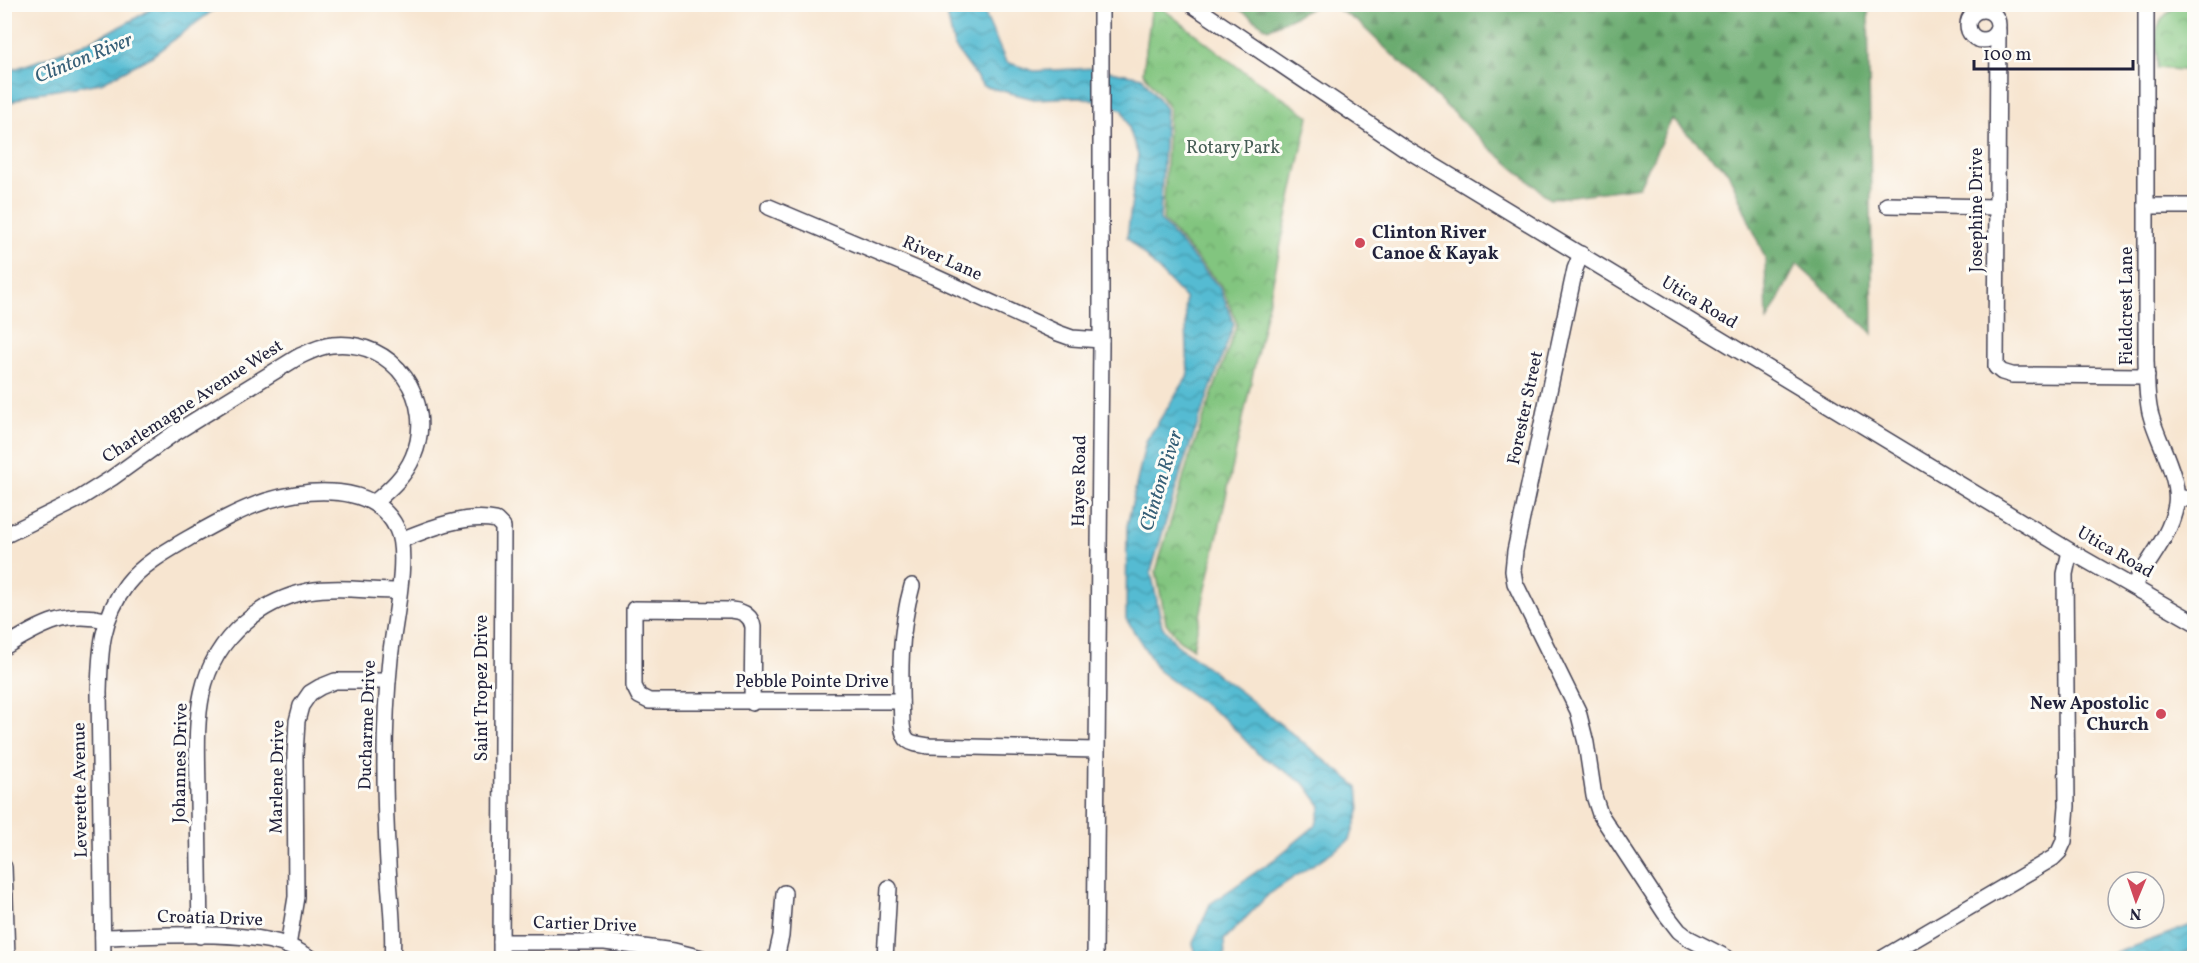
<svg xmlns="http://www.w3.org/2000/svg" width="2199" height="963" font-family="Vollkorn,serif">
	<defs>
		<pattern id="forest-firs" width="22" height="20" patternUnits="userSpaceOnUse" patternTransform="scale(1.5)"><rect width="22" height="20" fill="#69aa6e"/><path d="M5 1l3.5 6h-7zM16 11l3.5 6h-7z" fill="#568a5c"/></pattern>
		<pattern id="park-crowns" width="20" height="18" patternUnits="userSpaceOnUse" patternTransform="scale(1.5)"><rect width="20" height="18" fill="#82c57f"/><path d="M2 6a3 3 0 1 1 6 0M12 15a3 3 0 1 1 6 0" fill="none" stroke="#6aa069"/></pattern>
		<pattern id="water-waves" width="16" height="10" patternUnits="userSpaceOnUse" patternTransform="scale(1.5)"><rect width="16" height="10" fill="#54bbd2"/><path d="M0 5q4-4 8 0t8 0" fill="none" stroke="#4598ac"/></pattern>
	</defs>
	<rect width="100%" height="100%" fill="#fdfcf7"/>
	<filter id="ink" filterUnits="userSpaceOnUse"><feTurbulence type="fractalNoise" baseFrequency=".0167" numOctaves="2"/><feDisplacementMap in="SourceGraphic" scale="12" xChannelSelector="R" yChannelSelector="G"/><feConvolveMatrix kernelMatrix="1 2 1 2 8 2 1 2 1" color-interpolation-filters="sRGB"/></filter>
	<filter id="wash" filterUnits="userSpaceOnUse"><feTurbulence type="fractalNoise" baseFrequency=".008" numOctaves="4" result="noise"/><feDisplacementMap in="SourceGraphic" scale="24" xChannelSelector="R" yChannelSelector="G"/><feGaussianBlur stdDeviation="1.35" result="paint"/><feColorMatrix in="noise" values="0 0 0 0 0 0 0 0 0 0 0 0 0 0 0 0 0 1.4 0 .05"/><feComposite in="paint" operator="in"/></filter>
	<g filter="url(#wash)">
		<rect width="100%" height="100%" fill="#f7e5d0"/>
		<!-- forest -->
		<g fill="url(#forest-firs)" stroke="#466654" stroke-width="1.5">
			<polygon points="1233,5 1318,5 1268,29"/>
			<polygon points="1331,5 1868,5 1873,334 1797,264 1767,321 1765,258 1728,172 1672,119 1639,187 1550,199 1489,147 1358,22"/>
		</g>
		<!-- park -->
		<g fill="url(#park-crowns)" stroke="#52745d" stroke-width="1.5">
			<polygon points="1152,5 1158,5 1239,68 1309,116 1193,648 1179,640 1166,623 1156,571 1187,465 1237,324 1222,287 1163,220 1169,108 1143,72"/>
			<path d="M2178,5H2194V71L2157,68C2157,37 2149,24 2178,5Z"/>
		</g>
		<!-- water -->
		<g fill="url(#water-waves)" stroke="#3b6e86" stroke-width="1.5">
			<path d="M159,4L220,5L152,56L101,83L30,94L5,105V72C57,55 112,35 159,4Z"/>
			<polygon points="945,5 981,5 1006,62 1034,71 1094,68 1142,77 1166,109 1160,220 1220,288 1234,324 1183,465 1151,571 1162,626 1176,644 1242,693 1358,787 1360,809 1350,840 1269,894 1224,940 1225,958 1195,958 1193,943 1210,904 1276,858 1316,825 1321,806 1305,784 1258,754 1226,720 1159,671 1126,619 1127,526 1146,441 1188,376 1185,298 1127,237 1138,155 1123,110 1081,97 1034,99 983,86 954,46"/>
			<polygon points="2194,924 2194,950 2173,958 2102,958"/>
		</g>
	</g>
	<g filter="url(#ink)">
		<g fill="none" stroke-linecap="round" stroke-linejoin="round">
			<!-- minor casing -->
			<g stroke="#423f51" stroke-width="18">
				<g id="minor">
					<polyline points="1191,4 1406,149 2070,551 2194,622"/>
					<circle cx="1983" cy="25" r="15"/>
					<polyline points="1998,30 1996,367 2002,372 2012,375 2147,376"/>
					<polyline points="1887,205 1997,207"/>
					<polyline points="2146,206 2194,206"/>
					<polyline points="769,207 933,276 1058,333 1072,338 1101,340"/>
					<polyline points="1581,254 1575,269 1515,551 1513,571 1515,583 1578,711 1586,743 1594,796 1600,814 1665,913 1679,931 1688,938 1727,958"/>
					<polyline points="2177,497 2194,500"/>
					<path d="M4,536L77,500L112,478L173,434L298,357C309,352 320,346 332,345C394,338 437,401 413,457C405,476 390,489 375,502"/>
					<path d="M401,540C431,528 464,514 496,520L503,527L501,958"/>
					<path d="M912,586C899,632 900,676 902,724C904,744 911,743 929,746L1096,750"/>
					<path d="M2133,586C2149,560 2171,535 2176,504C2180,478 2158,442 2151,416C2146,399 2147,379 2146,361V4"/>
					<path d="M4,647C40,626 63,610 106,620"/>
					<path d="M752,703L753,627C751,615 742,611 731,610L634,609V686L639,696L649,701H901"/>
					<polyline points="4,867 7,958"/>
					<path d="M200,936C199,891 199,845 198,800C198,733 188,671 244,623C262,607 285,596 308,591C337,586 370,591 399,591"/>
					<path d="M103,937C155,936 238,929 286,945C294,948 303,954 311,958"/>
					<polyline points="501,942 605,942 674,951 702,958"/>
					<polyline points="288,946 296,897 295,755 297,721 301,706 310,693 320,687 335,681 388,681"/>
					<path d="M103,958L99,692C100,651 101,618 127,584C143,564 167,551 189,538C214,524 239,510 266,501C308,488 375,482 397,529C410,556 393,627 390,659C383,726 384,796 388,863C389,895 395,927 392,958"/>
					<polyline points="776,958 781,936 784,893"/>
					<polyline points="885,958 889,888"/>
					<polyline points="1095,958 1101,346 1101,4"/>
					<polyline points="1883,958 2053,858 2059,852 2064,841 2067,806 2065,574 2070,551"/>
				</g>
			</g>
			<!-- minor -->
			<use href="#minor" stroke="#fff" stroke-width="15"/>
		</g>
	</g>
	<!-- markers -->
	<g fill="#d1495b" stroke="#fdfcf7" stroke-width="2">
		<circle cx="1360" cy="243" r="6"/>
		<circle cx="2161" cy="714" r="6"/>
	</g>
	<g text-anchor="middle" dominant-baseline="central" stroke-width="6" stroke-linejoin="round" paint-order="stroke">
		<!-- park labels -->
		<g font-size="18" fill="#445b53" stroke="#fdfcf7">
			<text x="1233" y="148">Rotary Park</text>
		</g>
		<!-- street labels -->
		<g font-size="18" fill="#22223b" stroke="#fdfcf7">
			<text transform="translate(1977 210) rotate(-90)">Josephine Drive</text>
			<text transform="translate(942 259) rotate(24)">River Lane</text>
			<text transform="translate(1699 303) rotate(31)">Utica Road</text>
			<text transform="translate(2127 306) rotate(-90)">Fieldcrest Lane</text>
			<text transform="translate(193 402) rotate(-33)">Charlemagne Avenue West</text>
			<text transform="translate(1526 408) rotate(-78)">Forester Street</text>
			<text transform="translate(1080 481) rotate(-89)">Hayes Road</text>
			<text transform="translate(2115 553) rotate(30)">Utica Road</text>
			<text x="812" y="682">Pebble Pointe Drive</text>
			<text transform="translate(482 688) rotate(-90)">Saint Tropez Drive</text>
			<text transform="translate(368 725) rotate(-88)">Ducharme Drive</text>
			<text transform="translate(181 763) rotate(-89)">Johannes Drive</text>
			<text transform="translate(278 777) rotate(-89)">Marlene Drive</text>
			<text transform="translate(81 790) rotate(-91)">Leverette Avenue</text>
			<text transform="translate(210 919) rotate(2)">Croatia Drive</text>
			<text transform="translate(585 925) rotate(2)">Cartier Drive</text>
		</g>
		<!-- poi labels -->
		<g font-size="18" font-weight="bold" fill="#22223b" stroke="#fdfcf7" text-anchor="start">
			<text x="1372" y="233">Clinton River<tspan x="1372" dy="21">Canoe &amp; Kayak</tspan></text>
			<text x="2149" y="704" text-anchor="end">New Apostolic<tspan x="2149" dy="21">Church</tspan></text>
		</g>
		<!-- water labels -->
		<g font-size="20" font-style="italic" fill="#365f77" stroke="#fdfcf7">
			<text transform="translate(84 59) rotate(-22)">Clinton River</text>
			<text transform="translate(1162 481) rotate(-73)">Clinton River</text>
		</g>
	</g>
	<!-- margin -->
	<rect width="2199" height="963" fill="none" stroke="#fdfcf7" stroke-width="24"/>
	<!-- north arrow -->
	<g transform="translate(2136 900) rotate(182)"><circle r="28" fill="#fdfcf7" stroke="#a5a5ac" stroke-width="1.5"/>
	<path d="M0-4.5L10 22L0 15L-10 22Z" fill="#d1495b"/>
	<text y="-9" font-size="16" font-weight="bold" text-anchor="middle" fill="#22223b">N</text>
	</g>
	<!-- scale -->
	<path d="M1974 60v9h159v-9" fill="none" stroke="#22223b" stroke-width="3"/>
	<text x="1983" y="60" font-size="18" fill="#22223b" stroke="#fdfcf7" stroke-width="4.5" paint-order="stroke">100 m</text>
</svg>
